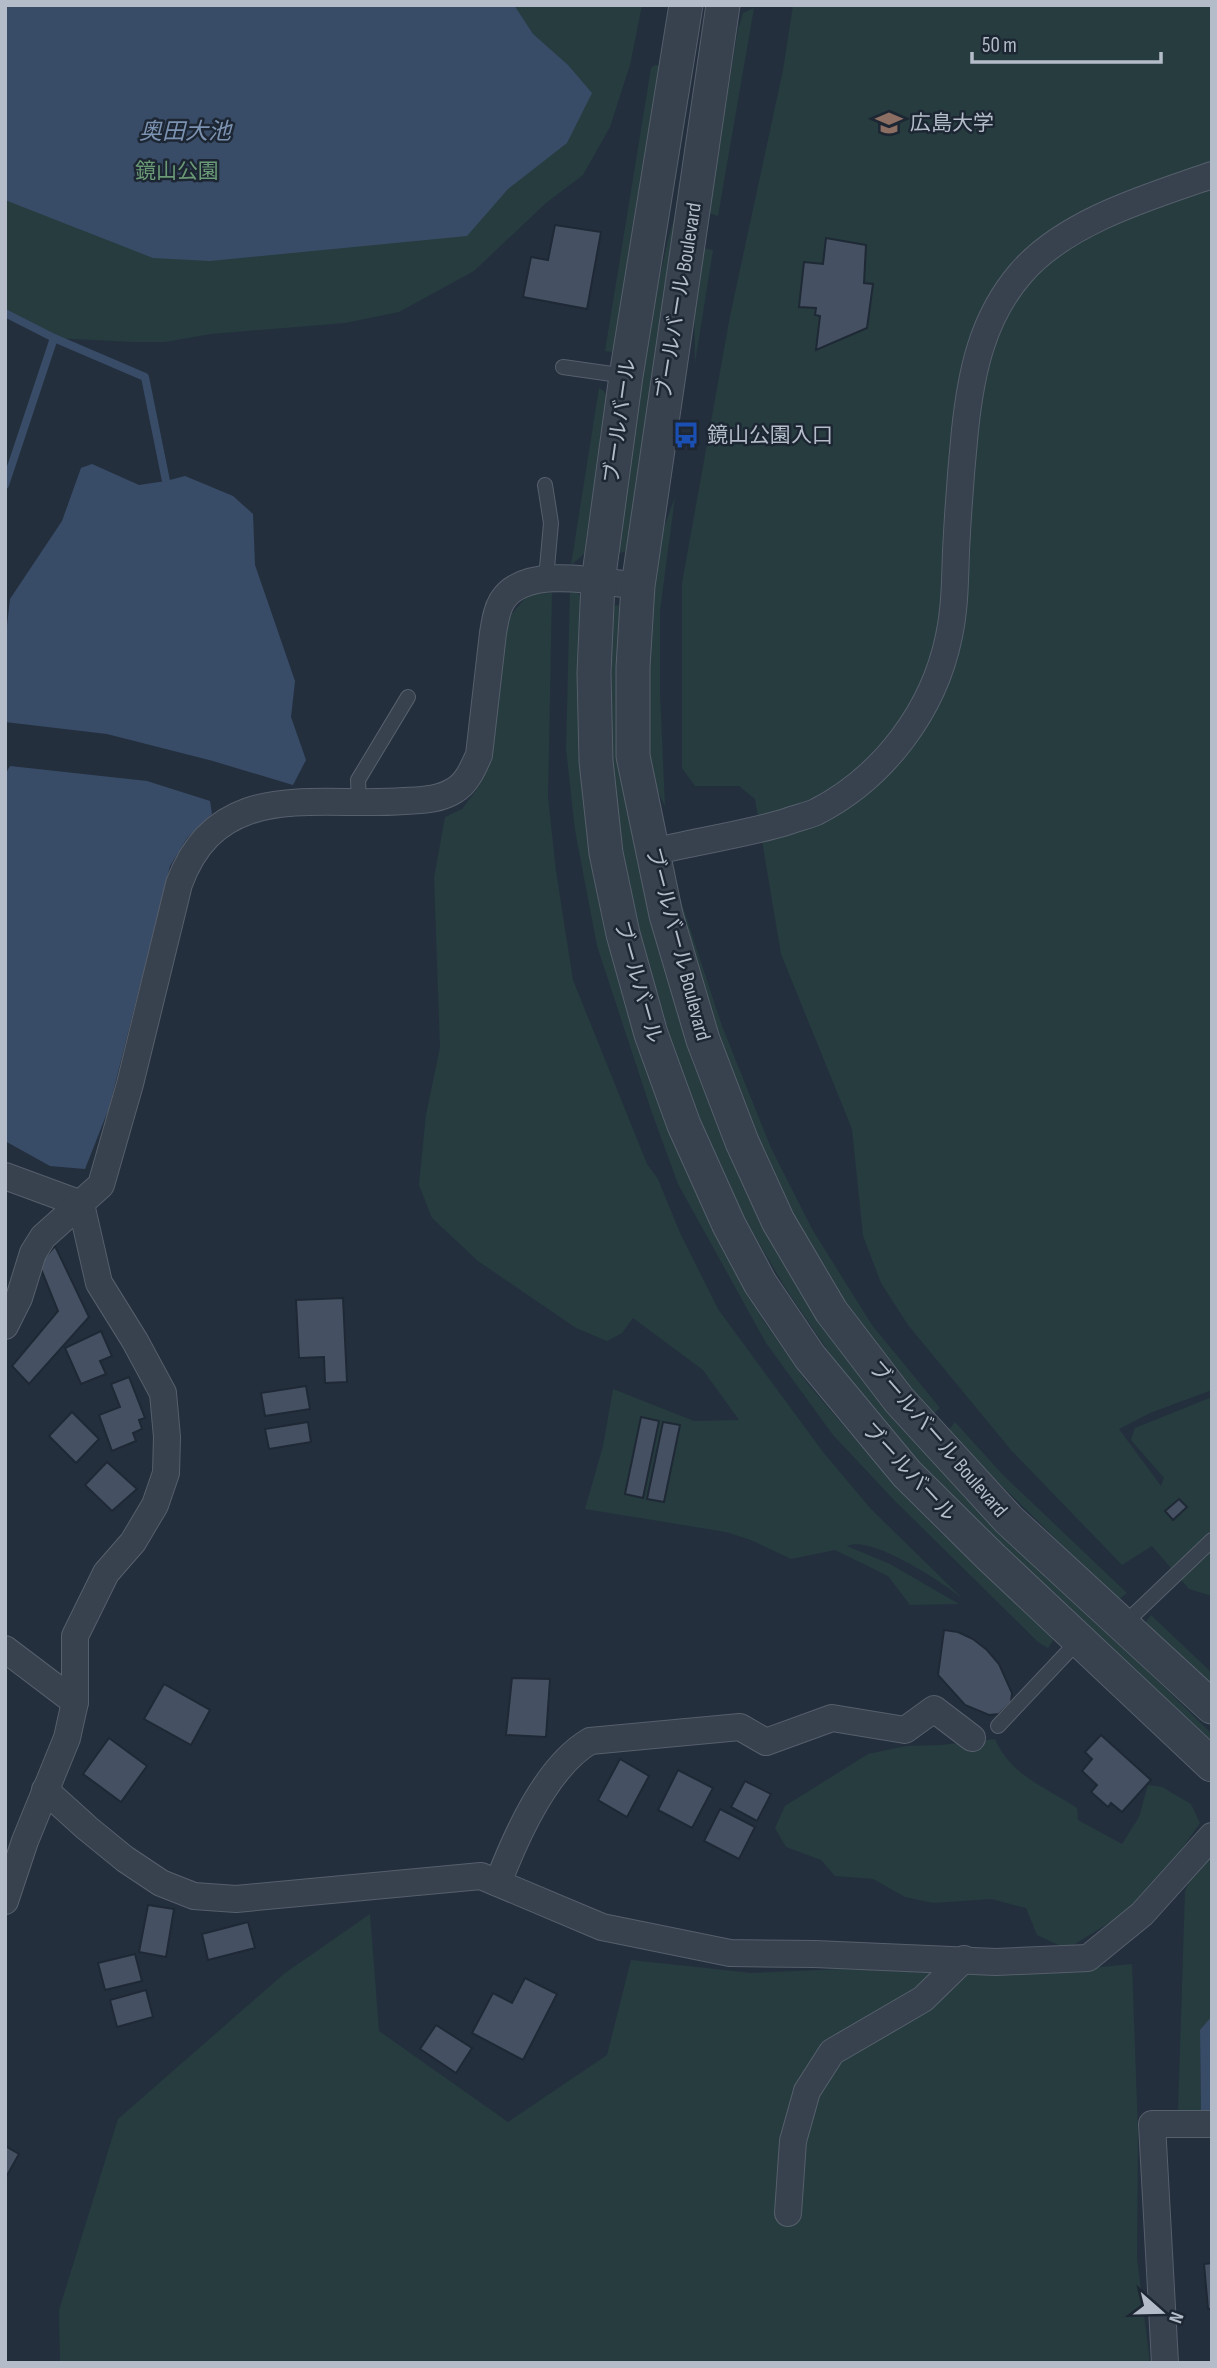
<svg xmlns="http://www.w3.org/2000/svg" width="1217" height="2368" font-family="'Sofia Sans Condensed','Noto Sans JP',sans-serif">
	<rect width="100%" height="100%" fill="#242f3e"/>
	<!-- green -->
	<g fill="#263c3f" fill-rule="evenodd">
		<polygon points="5,5 642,5 630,65 610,127 583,175 546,203 474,271 399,312 345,323 211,334 165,342 133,342 54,338 5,313"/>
		<polygon points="793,5 1212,5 1212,1390 1150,1413 1119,1429 1161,1486 1164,1478 1131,1440 1135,1428 1212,1397 1212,1596 1189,1589 1152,1546 1122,1565 1011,1450 908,1325 881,1283 863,1236 852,1129 781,954 755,799 739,786 695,786 682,768 682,583 730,316 783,70"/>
		<polygon points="754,8 718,216 708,213 738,29 743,13"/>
		<polygon points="655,65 660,66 618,347 612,352 605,351 651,68"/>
		<path d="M683,199L626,551L621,553L617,550C626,458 639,366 660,276C666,250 670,223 683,199Z"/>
		<polygon points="703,248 713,250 695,363 694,303"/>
		<polygon points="599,388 604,391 607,397 584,554 571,565"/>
		<polygon points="675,497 660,611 660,693 665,806 656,788 649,759 650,588 660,539"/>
		<polygon points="570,590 578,593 583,601 580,646 578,751 590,830 730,1258 763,1320 808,1384 885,1474 939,1531 1020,1602 1051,1635 1053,1641 1048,1648 1038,1642 894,1500 833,1435 766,1343 678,1184 651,1110 597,946 575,830 566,749"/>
		<path d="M552,593L548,797L556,871L573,980L647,1164L658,1179L680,1233L718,1309L823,1452L871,1509L962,1598C941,1582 872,1535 847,1546L890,1564L959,1604L910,1605L888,1576L835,1550L791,1559L751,1540L726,1532L585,1509L603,1446L613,1389L694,1421L739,1420L703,1370L633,1318L622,1333L607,1341L576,1328L478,1261L432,1218L419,1185L426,1115L440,1047L434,878L445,817L462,809L480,785L491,744L506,620L529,594ZM663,1422L680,1426L664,1502L647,1498Z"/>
		<polygon points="618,605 622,609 628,797 649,915 692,1061 727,1146 778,1255 835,1338 916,1444 1212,1734 1212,1751 907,1455 855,1391 786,1289 738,1208 685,1084 656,991 622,863 609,777 611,607"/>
		<polygon points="679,895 722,1026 771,1148 812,1229 872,1325 940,1408 933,1414 889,1365 850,1311 805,1242 748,1125 676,914"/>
		<polygon points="955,1422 1003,1475 1127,1593 1118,1600 947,1432"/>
		<polygon points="1151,1615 1212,1673 1212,1688 1144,1625"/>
		<path d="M995,1739C1011,1776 1046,1787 1077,1808L1078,1820L1122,1844L1139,1817L1148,1785L1162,1787L1191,1804L1200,1823L1151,1893L1133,1908L1067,1949L1037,1935L1026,1908L991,1899L933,1903L905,1897L873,1879L835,1876L821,1860L786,1847L775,1828L785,1806L868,1754L906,1746L941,1745Z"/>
		<polygon points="1212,1857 1212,2016 1200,2031 1201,2112 1178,2112 1185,1891 1193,1873"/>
		<polygon points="370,1914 379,2031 508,2122 607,2055 631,1960 752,1973 842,1969 934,1973 1071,1970 1132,1964 1138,2131 1137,2258 1150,2363 60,2363 59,2310 118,2119 285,1973"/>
	</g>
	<!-- water -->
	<g fill="#394c67">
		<polygon points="5,5 514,5 533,34 568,65 592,93 567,143 508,189 467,236 210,261 153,258 5,200"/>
		<polygon points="92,464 139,485 166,481 185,476 233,496 253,514 255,565 295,681 291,717 306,760 293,785 213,761 107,734 5,722 5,644 10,599 62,521 81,468"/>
		<polygon points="10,766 147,781 210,801 212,814 187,838 170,866 109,1108 85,1169 50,1166 5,1141 5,775"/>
		<polygon points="1212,2016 1212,2112 1201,2112 1200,2030"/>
	</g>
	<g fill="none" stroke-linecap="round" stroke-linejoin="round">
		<!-- stream -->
		<g stroke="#394c67" stroke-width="8">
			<polyline points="5,313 54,338 145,377 166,481"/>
			<polyline points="5,485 54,338"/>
		</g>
	</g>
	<!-- building -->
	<g fill="#455162" stroke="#1f2835" stroke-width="2">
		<polygon points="555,225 601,232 587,309 523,297 531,257 548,260"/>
		<polygon points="826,238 866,245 864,283 873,284 867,328 816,350 820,316 815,315 816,308 799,307 804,262 823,264"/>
		<polygon points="55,1246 89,1317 29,1384 12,1366 58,1311 39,1264"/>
		<polygon points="343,1298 347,1382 325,1383 324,1357 299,1358 296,1300"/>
		<polygon points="101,1331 112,1356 100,1361 106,1374 81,1384 65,1348"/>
		<polygon points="129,1377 145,1418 139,1420 142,1429 133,1433 136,1441 112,1451 99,1415 120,1407 111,1384"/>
		<polygon points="306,1386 310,1409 265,1416 261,1393"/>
		<polygon points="72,1412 99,1439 76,1463 49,1436"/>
		<polygon points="641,1417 659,1421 643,1498 625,1494"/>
		<polygon points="308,1422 311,1442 269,1449 265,1429"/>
		<polygon points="663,1422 680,1425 664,1502 647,1499"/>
		<polygon points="107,1462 137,1489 112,1511 85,1485"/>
		<polygon points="1179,1499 1187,1507 1173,1520 1165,1511"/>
		<polygon points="944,1630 958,1632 973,1639 987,1650 999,1664 1012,1693 1011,1702 999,1714 989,1715 965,1705 938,1675"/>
		<polygon points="512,1678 550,1679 546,1737 506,1735"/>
		<polygon points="164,1684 210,1710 191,1745 144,1719"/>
		<polygon points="1101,1735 1151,1780 1122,1812 1111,1803 1108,1807 1091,1792 1097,1785 1082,1771 1092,1759 1085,1752"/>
		<polygon points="109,1738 147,1766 121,1802 83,1774"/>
		<polygon points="620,1759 649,1776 627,1817 598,1800"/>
		<polygon points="678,1770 713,1788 692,1828 658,1810"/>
		<polygon points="745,1781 771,1794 757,1821 731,1807"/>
		<polygon points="720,1809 755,1827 739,1859 704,1841"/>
		<polygon points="148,1905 174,1909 166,1957 139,1952"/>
		<polygon points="248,1922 255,1948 208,1960 202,1934"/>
		<polygon points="135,1954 142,1981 105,1990 98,1963"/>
		<polygon points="525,1978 557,1994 523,2060 472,2033 493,1993 512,2003"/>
		<polygon points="146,1990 153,2017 117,2027 110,2000"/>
		<polygon points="436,2025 472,2048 456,2073 420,2049"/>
		<polygon points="5,2146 19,2154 5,2179"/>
		<polygon points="1212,2263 1212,2309 1208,2309 1204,2264"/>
	</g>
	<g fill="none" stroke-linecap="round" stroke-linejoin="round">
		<!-- service casing -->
		<g stroke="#565f6c" stroke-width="16">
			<g id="service">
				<polyline points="563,367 626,376"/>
				<polyline points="545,485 551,523 546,579"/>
				<polyline points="359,801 358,780 408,697"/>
				<polyline points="1123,1625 1212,1540"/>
				<polyline points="998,1726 1079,1640"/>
			</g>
		</g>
		<!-- minor casing -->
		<g stroke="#565f6c" stroke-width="28">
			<g id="minor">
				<path d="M652,852C697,841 742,835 786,822C796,818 807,816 816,812C884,777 934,710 949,636C955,608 955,580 956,551C958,511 961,470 965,430C971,373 982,318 1021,273C1066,221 1149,197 1212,175"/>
				<polyline points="5,1176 81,1204 99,1283 135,1341 163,1393 167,1437 166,1473 155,1505 133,1542 106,1573 75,1636 75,1702 67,1738 25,1841 5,1901"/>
				<path d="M5,1326L19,1298L33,1253L43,1237L101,1185L130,1084L179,884C218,777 316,808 404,801C421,800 440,800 455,790C467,783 473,768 479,755L493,633C495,622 496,611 502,601C524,564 602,582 638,586"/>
				<polyline points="5,1649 75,1702"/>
				<polyline points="45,1790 87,1828 125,1859 161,1883 194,1896 236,1899 481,1876 602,1927 730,1953 815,1954 996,1962 1088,1958 1142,1914 1212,1836"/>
				<path d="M498,1883C516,1836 546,1767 590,1741L740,1727L766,1742L832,1718L905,1730L934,1709L972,1738"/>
				<polyline points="788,2213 793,2141 807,2091 832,2052 923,1999 964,1959"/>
				<polyline points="1165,2363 1152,2124 1212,2124"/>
			</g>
		</g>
		<!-- tertiary casing -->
		<g stroke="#565f6c" stroke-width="35">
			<g id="tertiary">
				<polyline points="686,5 626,376 598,582 594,673 596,761 606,853 623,934 651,1034 684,1125 729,1225 760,1283 810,1357 907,1474 992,1558 1212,1765"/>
				<polyline points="723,5 638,586 633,667 633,756 666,915 703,1040 742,1142 778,1221 831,1311 899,1400 1009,1520 1212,1707"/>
			</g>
		</g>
		<!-- service -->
		<use href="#service" stroke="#38414e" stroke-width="14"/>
		<!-- minor -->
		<use href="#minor" stroke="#38414e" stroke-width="26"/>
		<!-- tertiary -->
		<use href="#tertiary" stroke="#38414e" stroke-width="33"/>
	</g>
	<!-- icons -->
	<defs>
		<g id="university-bare" transform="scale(2.1)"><path d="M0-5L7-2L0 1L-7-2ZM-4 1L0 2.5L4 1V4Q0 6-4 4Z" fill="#8d6e63" stroke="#1d2633" stroke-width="2.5" paint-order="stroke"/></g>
		<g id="bus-bare" transform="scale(2.1)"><path d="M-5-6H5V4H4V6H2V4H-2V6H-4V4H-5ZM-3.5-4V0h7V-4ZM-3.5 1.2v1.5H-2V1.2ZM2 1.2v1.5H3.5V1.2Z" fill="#1a4fb4" stroke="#1d2633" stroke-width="2.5" paint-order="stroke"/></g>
	</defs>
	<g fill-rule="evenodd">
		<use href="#university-bare" x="889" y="123"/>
		<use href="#bus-bare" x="686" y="435"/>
	</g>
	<g text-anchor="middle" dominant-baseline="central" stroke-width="5" stroke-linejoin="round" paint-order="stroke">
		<!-- poi labels -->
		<g font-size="21" fill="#b4bcc9" stroke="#1d2633" text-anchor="start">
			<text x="910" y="123">広島大学</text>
			<text x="707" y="435">鏡山公園入口</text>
		</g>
		<!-- park labels -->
		<g font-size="21" fill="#6b9a76" stroke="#1d2633">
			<text x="177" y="171">鏡山公園</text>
		</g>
		<!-- street labels -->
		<g font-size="21" fill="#b4bcc9" stroke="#1d2633">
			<text transform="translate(679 301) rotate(-81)">ブールバール Boulevard</text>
			<text transform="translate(620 421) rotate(-82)">ブールバール</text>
			<text transform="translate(678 944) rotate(75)">ブールバール Boulevard</text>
			<text transform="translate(638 982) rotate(74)">ブールバール</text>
			<text transform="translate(938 1439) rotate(49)">ブールバール Boulevard</text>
			<text transform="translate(909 1472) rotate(47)">ブールバール</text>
		</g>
		<!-- water labels -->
		<g font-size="23" font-style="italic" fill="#7c92b1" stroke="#1d2633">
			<text x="185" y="132">奥田大池</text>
		</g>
	</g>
	<!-- border -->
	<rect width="1217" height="2368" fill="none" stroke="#b4bcc9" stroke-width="14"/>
	<!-- north arrow -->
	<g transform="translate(1161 2312) rotate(110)" stroke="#1d2633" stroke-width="5" paint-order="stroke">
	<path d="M0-5L12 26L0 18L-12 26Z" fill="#b4bcc9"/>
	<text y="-10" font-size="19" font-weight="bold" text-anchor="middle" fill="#b4bcc9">N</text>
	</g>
	<!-- scale -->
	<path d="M972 52v10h189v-10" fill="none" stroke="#b4bcc9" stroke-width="3.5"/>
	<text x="982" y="52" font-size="21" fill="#b4bcc9" stroke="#1d2633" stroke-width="5" paint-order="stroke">50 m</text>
</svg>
